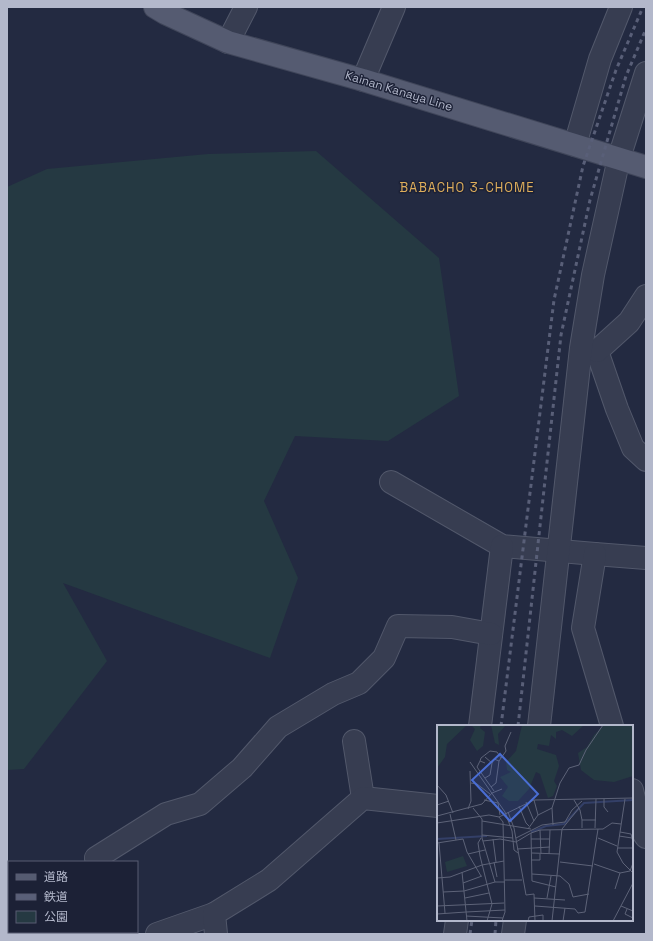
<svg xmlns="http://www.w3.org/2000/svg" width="653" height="941" font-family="'Space Grotesk','Noto Sans JP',sans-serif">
	<rect width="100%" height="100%" fill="#232a41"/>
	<!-- green -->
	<polygon fill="#253942" points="316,151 439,258 459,396 388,441 295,436 264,501 298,578 270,658 63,583 107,661 24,769 7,770 7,187 47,169 208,154"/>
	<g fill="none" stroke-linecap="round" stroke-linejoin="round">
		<!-- minor casing -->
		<g stroke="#52586b" stroke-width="24">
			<g id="minor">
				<polyline points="228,42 246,7"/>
				<polyline points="363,80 394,7"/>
				<polyline points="575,145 600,59 621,7"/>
				<polyline points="597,351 617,409 633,448 646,460"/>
				<polyline points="597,351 629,322 646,296"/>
				<polyline points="391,482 502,546 595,554 646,558"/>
				<polyline points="595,554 583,628 612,726"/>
				<polyline points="480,726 502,546"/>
				<polyline points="539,726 581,348 593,275 619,158 646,73"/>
				<polyline points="354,741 363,798"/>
				<polyline points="632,790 642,831 646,837"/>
				<polyline points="97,862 96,858 166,814 200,804 242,768 278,727 333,694 359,683 384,658 398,626 452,627 491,634"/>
				<polyline points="7,891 9,891"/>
				<polyline points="121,932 122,934"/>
				<polyline points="23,934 23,932"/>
				<polyline points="157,934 214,914"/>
				<polyline points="216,934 214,914 269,880 363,798 438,806"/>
				<polyline points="455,934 457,920"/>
				<polyline points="513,934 515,920"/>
			</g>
		</g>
		<!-- major casing -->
		<g stroke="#40465a" stroke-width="24">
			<polyline id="major" points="155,7 165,13 228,42 363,80 646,167"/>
		</g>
		<!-- minor -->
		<use href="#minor" stroke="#373d51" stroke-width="22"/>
		<!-- major -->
		<use href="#major" stroke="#555b71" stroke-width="22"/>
		<!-- rail -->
		<g stroke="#595f78" stroke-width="3" stroke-dasharray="4 4" stroke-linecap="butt">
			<polyline points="501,726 554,300 583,166 616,70 643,7"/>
			<polyline points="518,726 561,335 590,200 626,76 646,29"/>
			<polyline points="470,934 472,920"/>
			<polyline points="495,934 496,920"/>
		</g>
	</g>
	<g text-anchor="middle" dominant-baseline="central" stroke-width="3" stroke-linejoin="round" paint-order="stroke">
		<!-- street labels -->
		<g font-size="12" fill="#b3b8cb" stroke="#1c2136">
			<text transform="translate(399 91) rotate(17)">Kainan Kanaya Line</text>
		</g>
		<!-- neighbourhood labels -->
		<g font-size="13" letter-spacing="1" fill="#deae5b" stroke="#1c2136">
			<text x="467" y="187">BABACHO 3-CHOME</text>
		</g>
	</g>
	<!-- overview -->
	<g transform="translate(437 725)">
		<rect width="196" height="196" fill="#232a41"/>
		<path d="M0,0H30L10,19L8,32L0,43ZM34,0H44L43,3L48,7L46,21L40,26L33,15L38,4ZM54,0H69L61,9L62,20L58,18ZM85,0H147L135,11L125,5L119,7V14L114,10L112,21L101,19L100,24L119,30L122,41L117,56L120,61L116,71L111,73L103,49L99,47L92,64L81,76H72L65,71L71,62L63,52L74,47L70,45L69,37L79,26ZM167,0H196V51L177,57L157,55L144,45L141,28L150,22L157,10ZM26,131L30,141L10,147L8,137Z" fill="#253942"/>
		<path fill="none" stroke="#333f67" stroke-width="2" d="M94,107L109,101L127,99L147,78L196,75M0,114L50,111"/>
		<path fill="none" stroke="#5d6378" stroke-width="1" d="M48,32L55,38L53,50L48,53M43,36L40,42L57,66M62,36L69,26L68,21L74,7M33,37L68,87L75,106L77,125L81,128M48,38L43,36L44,33L53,26L60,27L64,33M34,58L40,59L53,69M0,60L9,70L16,88M54,62L59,58L62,36L57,34L55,38M167,74V82L171,87M188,74L180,127L186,138L196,148M47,75L61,78M97,75L101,90M137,75L143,85L145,95M89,77L97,96M61,78L63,90M0,80L12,76M82,81L89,98L92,101M36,83L45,94V113L58,157H68M31,84L34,76L33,46M71,87L77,103L89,170L97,169L98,196M13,89L19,115M0,91L45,79L55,68L65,64M62,92L97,75L196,73M45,96L94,104M0,98L52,90L62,92L66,97L68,187L65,196M116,100L115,83L123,58L132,43L142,40L149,25L166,0M145,103V95H159M158,103L159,74M91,104L101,90L115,83M103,105L104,129M183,107L194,109L195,113M45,110L76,113M182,111L195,113L196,117M44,113L41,118L43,131L55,179L50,196M79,113L105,100L128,97L135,85L145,76M161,113L180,121M56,114L59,137M94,114H113M46,116L63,114L79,117L94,108M0,118L26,114L30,127L44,151M2,118L8,188M181,123H196M80,124L113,122M95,128L123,129M31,129L48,125M112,129L113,105M94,135H103V129M57,137L60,152M123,137L156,141M157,139L183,148L193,146L196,138M25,147L30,196M95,149L123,151L132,159L136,172L152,169M0,153L13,152L45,140L67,136M68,155H85M26,158L45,151M119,162L95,156L94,108L103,105L166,104L175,98L184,99M178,164L183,148M6,167L27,166L58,157M28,173L52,168M97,173L128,175M110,173L114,151M0,181L67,178M98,181L138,184L141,188L148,187L161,104M184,181L196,186M190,184L188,189L196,193M29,187L68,185M0,189L29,187M29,191L66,193M91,196L92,192L106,190V196M115,196L125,104L142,83M126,196L128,183M176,196L196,158"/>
		<path fill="#4a6ed4" fill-opacity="0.15" stroke="#4a6ed4" stroke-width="2" d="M63,29L101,69L73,96L35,55Z"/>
		<rect width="196" height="196" fill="none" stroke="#b3b8cb" stroke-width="2"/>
	</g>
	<!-- border -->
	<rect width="653" height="941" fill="none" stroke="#b3b8cb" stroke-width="16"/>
	<!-- legend -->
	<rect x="8" y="861" width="130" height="72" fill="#1c2136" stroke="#585d72"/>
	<rect x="16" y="874" width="20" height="6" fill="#555b71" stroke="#585d72"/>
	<text x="44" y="881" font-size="12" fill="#b3b8cb">道路</text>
	<rect x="16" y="894" width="20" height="6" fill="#595f78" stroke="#585d72"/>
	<text x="44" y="901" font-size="12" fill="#b3b8cb">鉄道</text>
	<rect x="16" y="911" width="20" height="12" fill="#253942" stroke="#585d72"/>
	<text x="44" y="921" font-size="12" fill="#b3b8cb">公園</text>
</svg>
